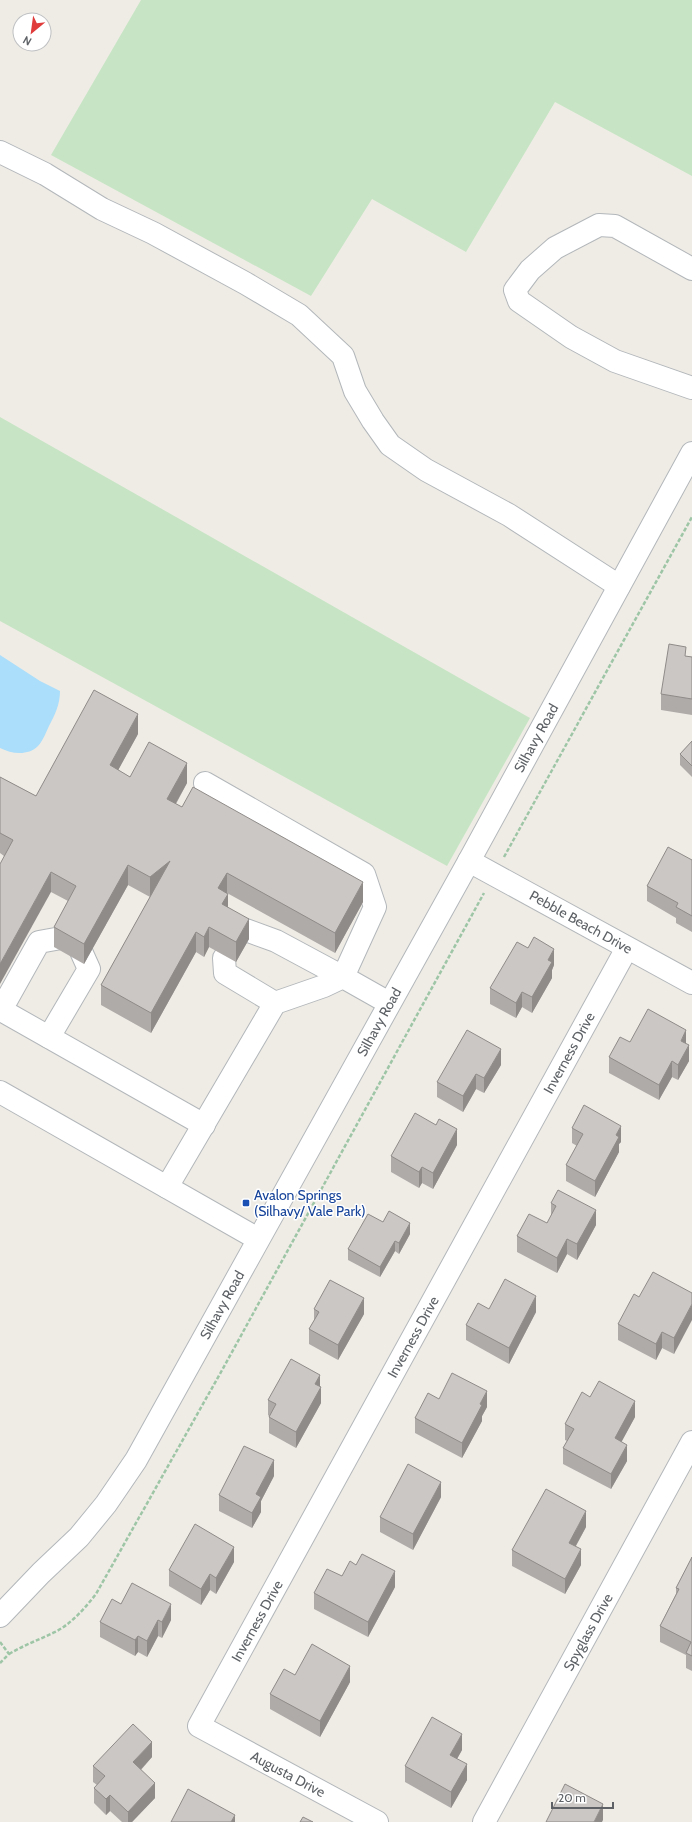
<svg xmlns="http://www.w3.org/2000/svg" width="692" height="1822" font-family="Cabin,sans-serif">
	<rect width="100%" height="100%" fill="#efece6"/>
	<!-- green -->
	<g fill="#c7e5c4">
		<polygon points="141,0 692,0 692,176 555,102 466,252 372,199 311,296 51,155"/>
		<polygon points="0,417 530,718 447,866 0,621"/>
	</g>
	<!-- water -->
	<path fill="#abdefa" d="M0,655L40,681L60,691C60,704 55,715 49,726C46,732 43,741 38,746C28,756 12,754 0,748Z"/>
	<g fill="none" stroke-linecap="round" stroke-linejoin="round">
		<!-- minor casing -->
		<g stroke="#b3b7ba" stroke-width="24">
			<g id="minor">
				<polyline points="0,152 45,174 102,209 153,233 245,283 299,315 343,356 355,391 373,421 390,445 426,470 509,515 619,586"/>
				<polyline points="692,269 615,226 599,225 555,248 530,270 515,290 519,301 571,337 615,361 692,388"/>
				<polyline points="205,783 364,874 375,907 343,977 276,941 246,930 238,934"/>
				<polyline points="469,861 692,983"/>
				<polyline points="61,938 39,942 1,1010 204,1125"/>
				<polyline points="224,958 225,973 275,1003"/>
				<polyline points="49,1037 89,969 80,949"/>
				<polyline points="0,1092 258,1239"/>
				<polyline points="167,1187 275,1003 324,986 343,977 389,1003"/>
				<polyline points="0,1616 41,1573 79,1537 106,1504 136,1460 469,861 692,453"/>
				<polyline points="377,1822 199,1726 627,948"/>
				<polyline points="484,1822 692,1442"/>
			</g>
		</g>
		<!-- path -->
		<g stroke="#9ec6a6" stroke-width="2.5" stroke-dasharray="4 2" stroke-linecap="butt">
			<polyline points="504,857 692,517"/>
			<polyline points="0,1642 9,1654 0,1663"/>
			<path d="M9,1654C24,1645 41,1639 57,1631C73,1622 85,1608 96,1594L221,1372L484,893"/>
		</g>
		<!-- minor -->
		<use href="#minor" stroke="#fff" stroke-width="22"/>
	</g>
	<!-- wall -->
	<g fill="#afaba9">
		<polygon points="686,656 692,657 692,715 661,710 661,694"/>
		<polygon points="138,734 118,770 130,777 187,783 176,804 363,902 335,953 227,893 228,907 249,939 236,962 209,947 204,957 196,952 151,1033 101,1005 101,985 150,897 128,885 84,964 54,947 54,927 68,901 51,892 4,856 0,853 0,777 36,796"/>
		<polygon points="692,741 692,777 680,765 680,754"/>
		<polygon points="692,860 692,932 676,923 676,918 647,901 647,886"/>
		<polygon points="554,965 552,970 552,978 532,1013 522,1007 516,1018 490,1004 490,988"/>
		<polygon points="630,1042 686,1044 689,1061 678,1080 672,1077 659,1100 609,1073 609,1057"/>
		<polygon points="501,1065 484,1093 476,1089 463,1112 437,1097 437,1082"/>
		<polygon points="572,1128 621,1142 619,1144 619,1152 595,1197 566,1181 566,1165 577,1146 572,1143"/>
		<polygon points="457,1145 433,1189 422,1183 419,1188 391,1172 391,1156"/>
		<polygon points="551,1203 596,1225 577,1260 567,1254 557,1273 517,1252 517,1236 547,1223 551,1217"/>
		<polygon points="383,1222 410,1234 399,1254 395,1251 380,1277 348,1260 348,1249"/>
		<polygon points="692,1293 674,1354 662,1348 656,1360 618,1340 618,1324 639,1297"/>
		<polygon points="314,1309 364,1314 338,1360 309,1344 309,1329 314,1321"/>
		<polygon points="489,1309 536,1312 509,1364 466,1340 466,1325"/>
		<polygon points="320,1387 321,1403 296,1448 269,1433 269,1416 268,1415 268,1400"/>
		<polygon points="590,1397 635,1417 621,1442 627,1461 611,1489 563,1464 563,1448 567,1441 565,1440 565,1424"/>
		<polygon points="439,1399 487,1407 482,1416 482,1421 462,1458 415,1433 415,1418"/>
		<polygon points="274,1476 261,1501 261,1512 252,1528 219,1511 219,1495"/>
		<polygon points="441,1497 413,1550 380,1532 380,1517"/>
		<polygon points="586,1527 576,1546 581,1565 565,1594 512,1566 512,1550"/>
		<polygon points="692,1557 692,1671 686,1668 686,1655 660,1642 660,1626 676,1594 676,1588"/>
		<polygon points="234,1562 216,1594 210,1590 201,1605 169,1586 169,1570"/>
		<polygon points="342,1576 395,1587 368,1637 314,1609 314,1593"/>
		<polygon points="121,1604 171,1620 162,1638 158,1636 147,1657 138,1652 135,1656 100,1637 100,1622"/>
		<polygon points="295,1675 350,1682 320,1737 270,1709 270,1694"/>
		<polygon points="462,1750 457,1759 467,1780 451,1808 405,1782 405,1766"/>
		<polygon points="152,1757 141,1770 155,1798 132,1822 122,1822 110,1811 106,1815 94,1803 94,1788 97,1785 93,1782 93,1766"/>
	</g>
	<!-- shaded-wall -->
	<g fill="#8e8b89">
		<polygon points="138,714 138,734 110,785 110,765"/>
		<polygon points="187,763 187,783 167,819 167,799"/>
		<polygon points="170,861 150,897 150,877"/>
		<polygon points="128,865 128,885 84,964 84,944"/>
		<polygon points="51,872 51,892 0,984 0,964"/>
		<polygon points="227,873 227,893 218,908 218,888"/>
		<polygon points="363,882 363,902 335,953 335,933"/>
		<polygon points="228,894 228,914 222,904"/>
		<polygon points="249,919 249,939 236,962 236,942"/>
		<polygon points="209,927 209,947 204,957 204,937"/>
		<polygon points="196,932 196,952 151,1033 151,1013"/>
		<polygon points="554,949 554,965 552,970 552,978 532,1013 532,997 548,960"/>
		<polygon points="522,992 522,1007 516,1018 516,1003"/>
		<polygon points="686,1030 686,1046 681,1041"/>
		<polygon points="689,1045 689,1061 678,1080 678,1065"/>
		<polygon points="501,1049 501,1065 484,1093 484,1078"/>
		<polygon points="672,1061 672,1077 659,1100 659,1085"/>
		<polygon points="476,1074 476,1089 463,1112 463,1096"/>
		<polygon points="621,1126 621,1142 619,1144 619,1152 595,1197 595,1181 616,1135"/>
		<polygon points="457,1129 457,1145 433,1189 433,1173"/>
		<polygon points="422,1167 422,1183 419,1188 419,1172"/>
		<polygon points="596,1210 596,1225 577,1260 577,1244"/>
		<polygon points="410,1223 410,1234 399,1254 399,1243"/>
		<polygon points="567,1239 567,1254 557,1273 557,1258"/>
		<polygon points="395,1241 395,1251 380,1277 380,1267"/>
		<polygon points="536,1296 536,1312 509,1364 509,1348"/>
		<polygon points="364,1298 364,1314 338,1360 338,1345"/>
		<polygon points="692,1304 692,1320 674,1354 674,1338"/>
		<polygon points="662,1332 662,1348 656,1360 656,1344"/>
		<polygon points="320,1375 320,1389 321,1387 321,1403 296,1448 296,1432 315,1384"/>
		<polygon points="487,1391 487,1407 482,1416 482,1421 462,1458 462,1443 480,1404"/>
		<polygon points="635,1401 635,1417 615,1454 615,1438"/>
		<polygon points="627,1445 627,1461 611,1489 611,1474"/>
		<polygon points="274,1460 274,1476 261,1501 261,1512 252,1528 252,1513 256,1494"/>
		<polygon points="441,1482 441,1497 413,1550 413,1534"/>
		<polygon points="586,1511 586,1527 569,1558 569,1543"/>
		<polygon points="234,1547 234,1562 216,1594 216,1578"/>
		<polygon points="581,1549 581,1565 565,1594 565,1579"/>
		<polygon points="395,1571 395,1587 368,1637 368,1622"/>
		<polygon points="210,1574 210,1590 201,1605 201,1589"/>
		<polygon points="171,1604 171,1620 162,1638 162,1622"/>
		<polygon points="158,1620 158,1636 147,1657 147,1641"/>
		<polygon points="138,1636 138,1652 135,1656 135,1640"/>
		<polygon points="350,1666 350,1682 320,1737 320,1721"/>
		<polygon points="462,1734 462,1750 450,1771 450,1755"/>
		<polygon points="152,1742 152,1757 133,1778 133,1762"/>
		<polygon points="467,1764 467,1780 451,1808 451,1792"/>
		<polygon points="155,1783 155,1798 132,1822 128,1822 128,1812"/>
		<polygon points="110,1795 110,1811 106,1815 106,1799"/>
		<polygon points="603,1804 603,1820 602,1822 594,1822"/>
		<polygon points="235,1815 235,1822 231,1822"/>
	</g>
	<!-- building -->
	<g fill="#cbc7c4" stroke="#8e8b89">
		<polygon points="669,644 686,647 685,656 692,657 692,699 661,694"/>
		<polygon points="94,690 138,714 110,765 130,777 149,742 187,763 167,799 182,807 193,787 363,882 335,933 227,873 218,888 228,894 222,904 249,919 236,942 209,927 204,937 196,932 151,1013 101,985 170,861 150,877 128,865 84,944 54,927 76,886 51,872 0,964 0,864 13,840 0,833 0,777 36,796"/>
		<polygon points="692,741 692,766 680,754"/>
		<polygon points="668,847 692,860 692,916 676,907 678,903 647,886"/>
		<polygon points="534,937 554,949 548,960 552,962 532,997 522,992 516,1003 490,988 517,942 528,948"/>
		<polygon points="648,1009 686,1030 681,1041 689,1045 678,1065 672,1061 659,1085 609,1057 620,1037 630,1042"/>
		<polygon points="467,1030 501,1049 484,1078 476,1074 463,1096 437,1082"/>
		<polygon points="584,1105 621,1126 616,1135 619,1137 595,1181 566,1165 583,1134 572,1128"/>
		<polygon points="415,1113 436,1125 439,1119 457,1129 433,1173 422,1167 419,1172 391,1156"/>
		<polygon points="558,1190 596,1210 577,1244 567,1239 557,1258 517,1236 529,1214 547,1223 556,1206 551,1203"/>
		<polygon points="389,1211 410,1223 399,1243 395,1241 380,1267 348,1249 368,1214 383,1222"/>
		<polygon points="653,1272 692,1293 692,1304 674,1338 662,1332 656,1344 618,1324 634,1294 639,1297"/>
		<polygon points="505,1279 536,1296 509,1348 466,1325 478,1303 489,1309"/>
		<polygon points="330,1280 364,1298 338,1345 309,1329 319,1312 314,1309"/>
		<polygon points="291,1359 320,1375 315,1384 321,1387 296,1432 269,1417 276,1404 268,1400"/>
		<polygon points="452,1373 487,1391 480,1404 482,1405 462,1443 415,1418 428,1393 439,1399"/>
		<polygon points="599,1381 635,1401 615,1438 627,1445 611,1474 563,1448 574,1429 565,1424 582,1392 590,1397"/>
		<polygon points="244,1446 274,1460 256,1494 261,1497 252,1513 219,1495"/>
		<polygon points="408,1464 441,1482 413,1534 380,1517"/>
		<polygon points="546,1489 586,1511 569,1543 581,1549 565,1579 512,1550"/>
		<polygon points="195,1524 234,1547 216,1578 210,1574 201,1589 169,1570"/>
		<polygon points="362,1554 395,1571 368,1622 314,1593 327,1569 342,1576 350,1561 356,1565"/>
		<polygon points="692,1557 692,1656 686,1653 691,1642 660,1626 679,1589 676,1588"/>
		<polygon points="132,1583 171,1604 162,1622 158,1620 147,1641 138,1636 135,1640 100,1622 112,1599 121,1604"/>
		<polygon points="312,1644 350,1666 320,1721 270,1694 284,1669 295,1675"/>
		<polygon points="432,1717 462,1734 450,1755 467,1764 451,1792 405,1766"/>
		<polygon points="133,1724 152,1742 133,1762 155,1783 128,1812 110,1795 106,1799 94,1788 105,1776 93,1766"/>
		<polygon points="565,1784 603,1804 594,1822 546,1822"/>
		<polygon points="188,1789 235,1815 231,1822 171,1822"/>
		<polygon points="303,1817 313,1822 300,1822"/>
	</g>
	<!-- markers -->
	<rect fill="#1a4fb4" stroke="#fff" stroke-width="1.5" x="242" y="1199" width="8" height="8" rx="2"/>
	<g text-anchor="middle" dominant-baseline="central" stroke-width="3" stroke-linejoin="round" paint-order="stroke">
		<!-- street labels -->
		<g font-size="14" fill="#5e6266" stroke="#fff">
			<text transform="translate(536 738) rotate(-61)">Silhavy Road</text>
			<text transform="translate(581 922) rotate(29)">Pebble Beach Drive</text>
			<text transform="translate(379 1022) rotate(-61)">Silhavy Road</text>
			<text transform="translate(569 1053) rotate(-61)">Inverness Drive</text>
			<text transform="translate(222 1305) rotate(-61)">Silhavy Road</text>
			<text transform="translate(413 1337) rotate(-61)">Inverness Drive</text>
			<text transform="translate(257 1621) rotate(-61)">Inverness Drive</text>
			<text transform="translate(588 1632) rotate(-61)">Spyglass Drive</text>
			<text transform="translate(288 1774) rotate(28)">Augusta Drive</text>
		</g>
		<!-- transit labels -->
		<g font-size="14" fill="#164399" stroke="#fff" text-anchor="start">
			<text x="254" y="1195">Avalon Springs<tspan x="254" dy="16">(Silhavy/ Vale Park)</tspan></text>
		</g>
	</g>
	<!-- north arrow -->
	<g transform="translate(32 32) rotate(209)"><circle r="19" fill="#ffffff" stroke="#bfc0c2"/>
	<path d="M0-3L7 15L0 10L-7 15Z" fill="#e03c3c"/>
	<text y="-6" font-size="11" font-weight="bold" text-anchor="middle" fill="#5e6266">N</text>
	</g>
	<!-- scale -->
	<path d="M552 1802v6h61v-6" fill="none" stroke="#5e6266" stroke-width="2"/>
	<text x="558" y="1802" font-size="12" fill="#5e6266" stroke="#ffffff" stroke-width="3" paint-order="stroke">20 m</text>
</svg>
